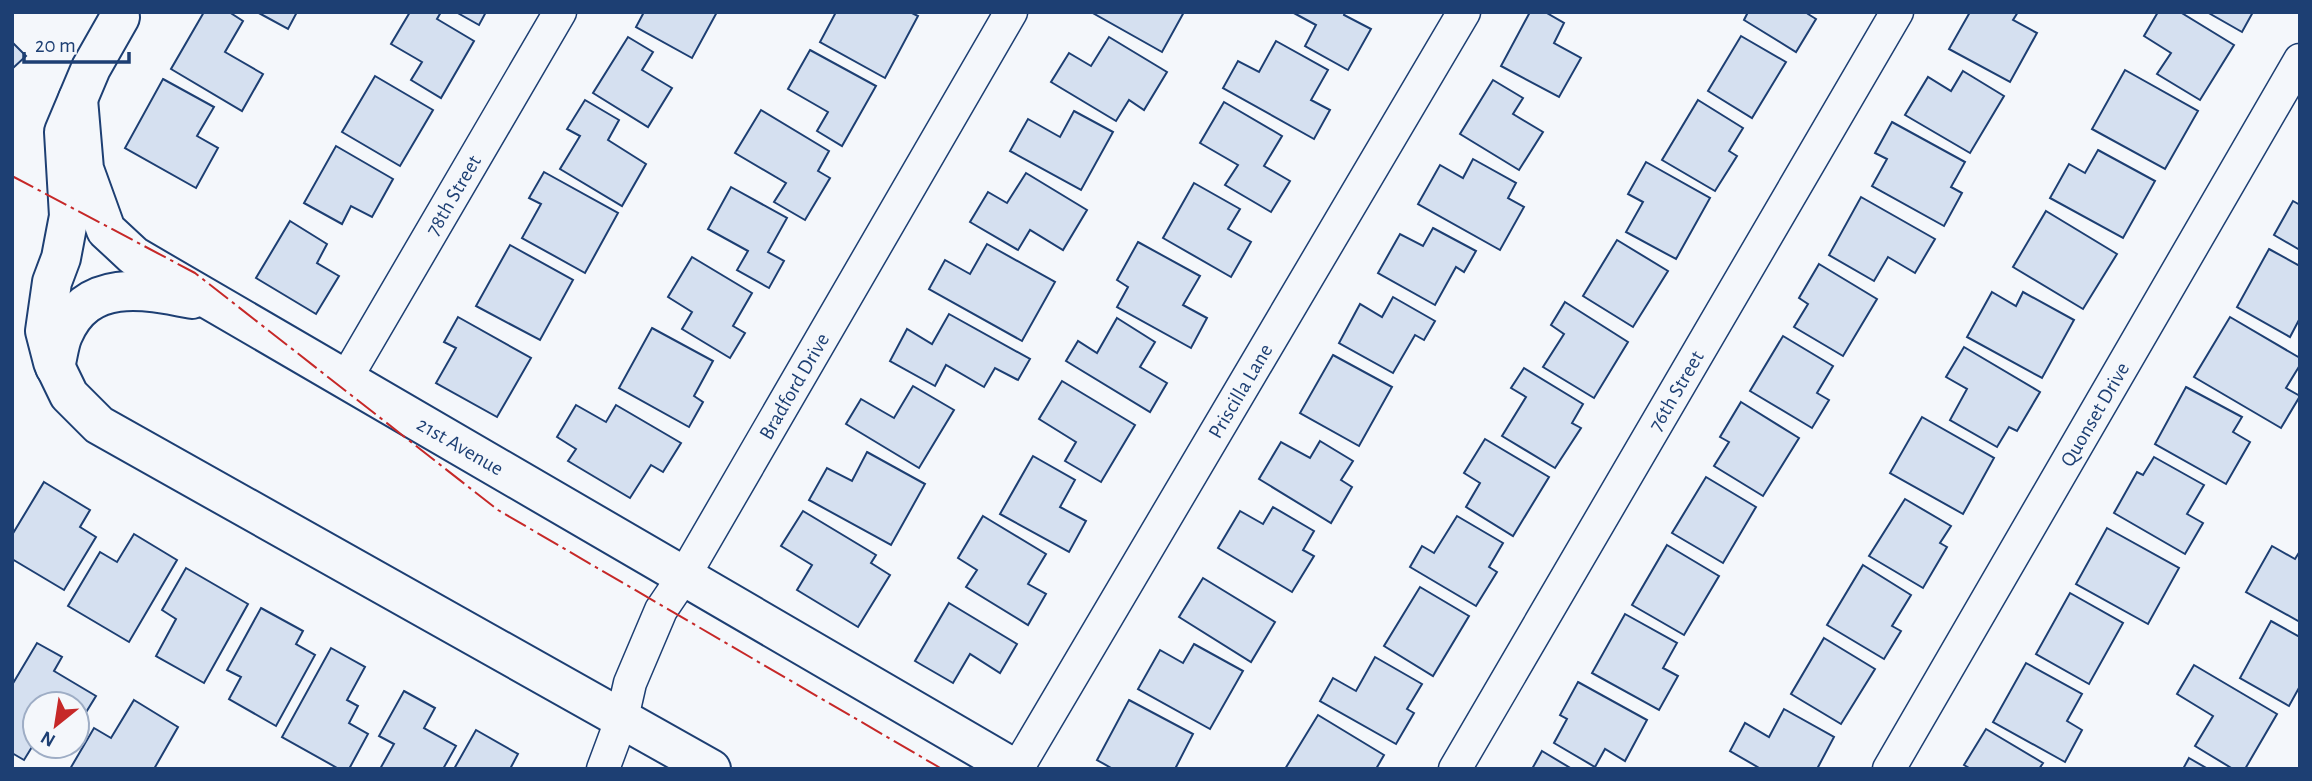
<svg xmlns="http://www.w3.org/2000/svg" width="2312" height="781" font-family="'Alegreya Sans',sans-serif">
	<rect width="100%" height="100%" fill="#f4f7fb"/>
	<!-- building -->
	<g fill="#d5e0f0" stroke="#1d3f73" stroke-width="2">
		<polygon points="204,12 229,12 243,21 225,52 263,74 242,111 171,69"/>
		<polygon points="257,12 297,12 288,29"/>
		<polygon points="410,12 441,12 437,19 474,41 441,98 411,80 422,62 391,44"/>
		<polygon points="456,12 486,12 479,25"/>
		<polygon points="644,12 717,12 692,58 636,27"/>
		<polygon points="836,12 910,12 918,16 885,78 820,42"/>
		<polygon points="1091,12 1184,12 1162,52"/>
		<polygon points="1292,12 1345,12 1344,15 1371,29 1348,70 1305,46 1316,25"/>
		<polygon points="1530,12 1545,12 1564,23 1554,43 1581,58 1559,97 1501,66"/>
		<polygon points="1748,12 1809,12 1808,14 1816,19 1796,52 1744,20"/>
		<polygon points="1970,12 2018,12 2013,20 2037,33 2010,82 1949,49"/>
		<polygon points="2158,12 2180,12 2234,45 2200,100 2157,74 2171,53 2144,36"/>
		<polygon points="2207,12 2253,12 2242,32"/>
		<polygon points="1741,36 1786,62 1752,118 1708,91"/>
		<polygon points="628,37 653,52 642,70 672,88 648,127 593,93"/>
		<polygon points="1109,37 1167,72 1144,110 1129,100 1116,121 1051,82 1069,53 1091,66"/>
		<polygon points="1276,41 1328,70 1311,100 1330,110 1314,139 1223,88 1238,61 1259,72"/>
		<polygon points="12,42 26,56 12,69"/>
		<polygon points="810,50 876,86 842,146 817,131 828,112 788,89"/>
		<polygon points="2125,70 2198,111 2165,169 2092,129"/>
		<polygon points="1963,71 2004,96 1970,153 1905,115 1928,77 1951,91"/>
		<polygon points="375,76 433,110 400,166 342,132"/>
		<polygon points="163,79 214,107 197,136 218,148 196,188 125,148"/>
		<polygon points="1493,80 1523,98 1513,114 1543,132 1519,170 1460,134"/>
		<polygon points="585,100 619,120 608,140 646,164 622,206 560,169 580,136 567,129"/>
		<polygon points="1698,100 1743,128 1729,151 1737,156 1715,191 1662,160"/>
		<polygon points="1224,102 1282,136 1264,166 1290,181 1271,212 1225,185 1238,165 1200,143"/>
		<polygon points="761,110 829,151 818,171 830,178 805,220 774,202 786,183 735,153"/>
		<polygon points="1074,111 1113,132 1081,190 1010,151 1028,119 1060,137"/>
		<polygon points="1892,122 1965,162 1951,187 1962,193 1944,226 1872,186 1887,159 1875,153"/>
		<polygon points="336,146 393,179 372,217 351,206 342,224 304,203"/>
		<polygon points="2098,150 2155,181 2123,238 2050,198 2069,164 2085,173"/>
		<polygon points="1473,159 1516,183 1508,198 1524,207 1500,250 1418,204 1440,165 1463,178"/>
		<polygon points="1646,162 1710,198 1676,259 1626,232 1643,202 1628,194"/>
		<polygon points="544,172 618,213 585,273 522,238 541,204 529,198"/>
		<polygon points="1026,173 1087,210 1063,250 1030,230 1018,250 970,222 988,192 1007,203"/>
		<polygon points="1194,183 1240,209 1228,229 1251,242 1231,277 1163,238"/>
		<polygon points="731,187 787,218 768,252 784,261 769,288 737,270 748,251 708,229"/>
		<polygon points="1861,197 1935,239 1915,273 1888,257 1874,281 1829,255"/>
		<polygon points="2293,201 2300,205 2300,250 2274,235"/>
		<polygon points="2046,211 2117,254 2083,309 2013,267"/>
		<polygon points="290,221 327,244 317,263 339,276 316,314 256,278"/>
		<polygon points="1433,228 1476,251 1464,272 1456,267 1435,305 1378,273 1400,234 1423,246"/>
		<polygon points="1617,240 1668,271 1633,327 1583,296"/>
		<polygon points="1138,242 1200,276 1183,305 1207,318 1191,348 1117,307 1128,287 1117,280"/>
		<polygon points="987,244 1055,282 1022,341 929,289 945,260 970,274"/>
		<polygon points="510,245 573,280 540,340 476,306"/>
		<polygon points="2269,249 2300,266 2300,318 2290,337 2237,307"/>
		<polygon points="692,257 752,293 733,326 745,333 730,358 682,329 692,312 668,297"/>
		<polygon points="1819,264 1877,299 1843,356 1794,327 1808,304 1799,298"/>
		<polygon points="1992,292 2016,306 2023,292 2074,320 2042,378 1967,337"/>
		<polygon points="1393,297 1435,321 1424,340 1415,335 1393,373 1339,343 1360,304 1382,317"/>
		<polygon points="1565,302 1628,342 1594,398 1543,367 1564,334 1551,325"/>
		<polygon points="949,314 1030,359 1018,380 995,368 984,387 946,365 935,386 890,361 907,329 932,344"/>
		<polygon points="458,317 531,358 497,417 436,383 456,348 444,342"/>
		<polygon points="2230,317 2300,358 2300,365 2286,388 2300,396 2281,428 2194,377"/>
		<polygon points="1117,318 1155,342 1140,367 1167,383 1150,412 1066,361 1078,341 1097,353"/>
		<polygon points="652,328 713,361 694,396 703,402 689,427 619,388"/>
		<polygon points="1783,336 1833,366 1817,393 1829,400 1812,428 1750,391"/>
		<polygon points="1964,347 2040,392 2017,431 2009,427 1997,447 1950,420 1967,389 1946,377"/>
		<polygon points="1333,355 1392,387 1359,446 1300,413"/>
		<polygon points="1524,368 1583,404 1572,423 1581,428 1555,468 1502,436 1526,397 1511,388"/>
		<polygon points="1062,381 1135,425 1101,482 1065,461 1076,442 1039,419"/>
		<polygon points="913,386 954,410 919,468 846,424 861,399 894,418"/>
		<polygon points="2186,387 2242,417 2233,432 2250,442 2226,484 2155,444"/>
		<polygon points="1741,402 1799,438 1763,496 1714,466 1729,442 1720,437"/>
		<polygon points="576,405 606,422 616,405 681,443 663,472 651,465 630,498 568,461 576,449 557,437"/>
		<polygon points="1922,417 1994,458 1963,514 1890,473"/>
		<polygon points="1485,439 1549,477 1513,536 1466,507 1480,483 1464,473"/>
		<polygon points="1320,441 1353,461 1341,480 1352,487 1331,523 1259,479 1281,442 1310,458"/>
		<polygon points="867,452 925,484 891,545 809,500 827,468 852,481"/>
		<polygon points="1033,456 1075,480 1060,507 1086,521 1069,552 1000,514"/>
		<polygon points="2154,457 2204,485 2187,514 2203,523 2185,554 2114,513 2137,472 2143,475"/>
		<polygon points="1706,477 1756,507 1723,563 1672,533"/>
		<polygon points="44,482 90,510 80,527 96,537 64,590 12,559 12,535"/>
		<polygon points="1905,499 1951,526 1940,543 1947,547 1923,588 1869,556"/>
		<polygon points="1273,507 1314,531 1303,550 1314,556 1292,592 1218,548 1240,511 1263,524"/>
		<polygon points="803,511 876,555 871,563 890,575 858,627 797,590 812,565 781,546"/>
		<polygon points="983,516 1046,554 1028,584 1046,594 1028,625 966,587 977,570 958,558"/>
		<polygon points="1457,516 1503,543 1489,567 1497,572 1476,606 1410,567 1422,546 1434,553"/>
		<polygon points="2107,528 2179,568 2148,624 2076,584"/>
		<polygon points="134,534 177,560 129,642 68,606 100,552 117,562"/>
		<polygon points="1667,545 1719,576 1684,635 1632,605"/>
		<polygon points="2272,546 2295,559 2300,551 2300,622 2246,592"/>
		<polygon points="1863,565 1911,595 1892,626 1901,631 1884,659 1827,625"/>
		<polygon points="186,568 248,604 204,683 156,656 176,619 162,610"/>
		<polygon points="1203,578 1275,622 1251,662 1179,617"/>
		<polygon points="1420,587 1469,616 1433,676 1384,646"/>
		<polygon points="2070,593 2123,623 2089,684 2036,654"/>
		<polygon points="949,603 1017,644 1000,673 970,654 953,683 915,661"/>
		<polygon points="261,608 303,631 296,644 315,655 276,726 229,699 241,677 227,670"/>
		<polygon points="1625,614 1677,643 1663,668 1678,676 1659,710 1592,673"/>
		<polygon points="2271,621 2300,637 2300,686 2289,706 2240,678"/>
		<polygon points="1824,638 1875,669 1841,724 1791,694"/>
		<polygon points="37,643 62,657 54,671 96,696 77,727 77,704 35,704 35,742 24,760 12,753 12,685"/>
		<polygon points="1194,644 1243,671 1210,729 1138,689 1160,650 1183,663"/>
		<polygon points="331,648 365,667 347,700 358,706 349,723 368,734 349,769 339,769 282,737"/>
		<polygon points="1375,657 1422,684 1407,709 1414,713 1396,744 1320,701 1333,678 1356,691"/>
		<polygon points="2026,663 2082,694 2067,721 2082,730 2065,762 1993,722"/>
		<polygon points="2194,665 2277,714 2245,769 2233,769 2195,746 2213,716 2177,694"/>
		<polygon points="1578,682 1647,720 1625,761 1605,749 1595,767 1554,743 1567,719 1560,715"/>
		<polygon points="404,691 435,708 424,728 456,746 443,769 380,769 394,744 379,736"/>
		<polygon points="134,700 178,727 154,769 70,769 94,728 111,738"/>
		<polygon points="1129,700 1193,734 1175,769 1113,769 1097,760"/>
		<polygon points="1784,709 1834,737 1817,769 1761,769 1730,751 1745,723 1769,737"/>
		<polygon points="1318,715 1384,755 1376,769 1285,769"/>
		<polygon points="1986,729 2043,763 2039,769 1971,769 1964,765"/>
		<polygon points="476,730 518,754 510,769 454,769"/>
		<polygon points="1542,751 1572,769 1532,769"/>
		<polygon points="2189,758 2208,769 2183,769"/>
	</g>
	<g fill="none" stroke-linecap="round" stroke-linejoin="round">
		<!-- minor casing -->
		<g stroke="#1d3f73" stroke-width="35">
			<g id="minor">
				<path id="s1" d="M345,380L560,12"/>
				<path id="s2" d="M603,769L622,718L630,683L661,610L684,576L1011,12"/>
				<path id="s3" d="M1017,769L1464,12"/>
				<path id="s4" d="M1455,769L1897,12"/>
				<path id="s5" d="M1889,769L2300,60"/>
			</g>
		</g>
		<!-- tertiary casing -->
		<g stroke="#1d3f73" stroke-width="42">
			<g id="tertiary">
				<polyline points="120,17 91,68 64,132 69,216 61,258 52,282 45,331 53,362 69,395 99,425 711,769"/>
				<path id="s6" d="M78,99L84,169L106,230L134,256L1015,769"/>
				<path d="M55,367C58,356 59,344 63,335C87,278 143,289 192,299"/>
			</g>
		</g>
		<!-- minor -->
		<use href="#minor" stroke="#f4f7fb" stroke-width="32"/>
		<!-- tertiary -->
		<use href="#tertiary" stroke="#f4f7fb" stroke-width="38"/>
		<!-- power -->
		<polyline stroke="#c62828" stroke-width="2" stroke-dasharray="24 5 3.5 5" stroke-linecap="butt" points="12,176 195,273 498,510 942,769"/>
	</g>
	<g text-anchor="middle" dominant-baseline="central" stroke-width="5" stroke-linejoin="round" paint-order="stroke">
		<!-- street labels -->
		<g font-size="21" fill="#1d3f73" stroke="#f4f7fb">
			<text stroke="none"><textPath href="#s1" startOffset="214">78th Street</textPath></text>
			<text stroke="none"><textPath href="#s2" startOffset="430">Bradford Drive</textPath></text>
			<text stroke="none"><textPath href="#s4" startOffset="438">76th Street</textPath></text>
			<text stroke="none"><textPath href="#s3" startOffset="439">Priscilla Lane</textPath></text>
			<text stroke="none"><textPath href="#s5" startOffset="410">Quonset Drive</textPath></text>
			<text stroke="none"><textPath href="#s6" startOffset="551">21st Avenue</textPath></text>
		</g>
	</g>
	<!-- border -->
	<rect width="2312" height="781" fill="none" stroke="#1d3f73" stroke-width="28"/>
	<!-- north arrow -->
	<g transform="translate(56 725) rotate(210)"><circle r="33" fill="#f4f7fb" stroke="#9eadc5" stroke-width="2"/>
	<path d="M0-5L12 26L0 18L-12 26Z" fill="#c62828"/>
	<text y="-10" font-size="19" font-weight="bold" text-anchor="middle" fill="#1d3f73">N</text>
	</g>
	<!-- scale -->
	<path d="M24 52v10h105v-10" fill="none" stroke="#1d3f73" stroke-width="3.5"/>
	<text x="35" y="52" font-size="21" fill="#1d3f73" stroke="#f4f7fb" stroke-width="5" paint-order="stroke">20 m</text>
</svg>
